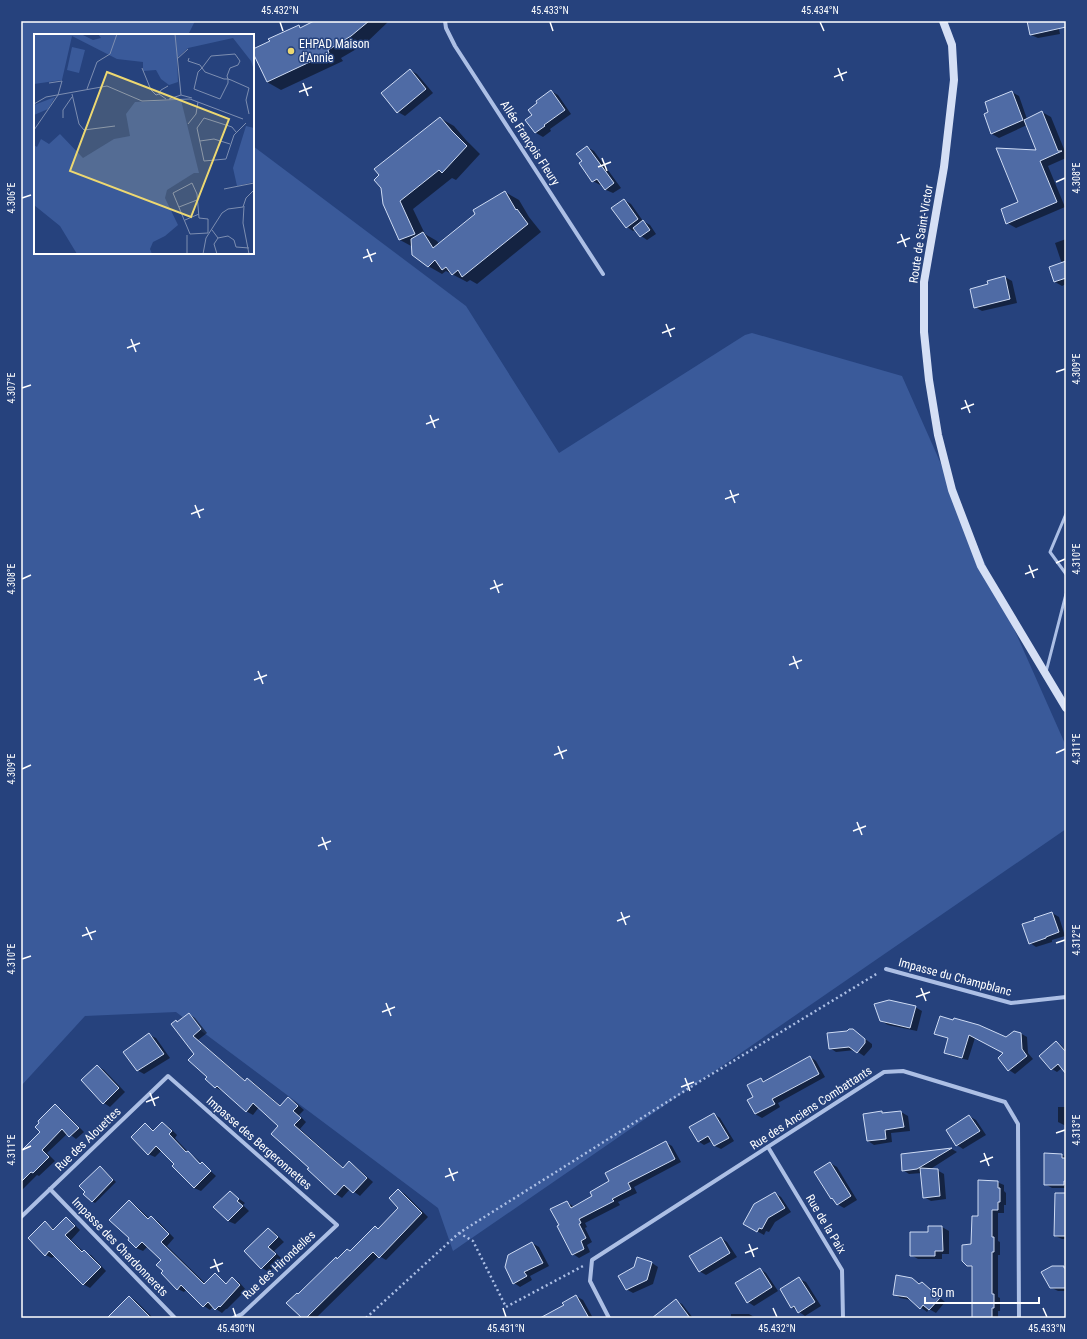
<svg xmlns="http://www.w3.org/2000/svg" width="1087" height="1339" font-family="'Roboto Condensed',sans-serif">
	<rect width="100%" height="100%" fill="#26427d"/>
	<!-- green -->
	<polygon fill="#3a5a9a" points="21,21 195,21 188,35 35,35 35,253 253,253 253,146 466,306 559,453 745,335 752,333 902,376 1066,746 1066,829 453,1251 438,1208 176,1012 85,1016 21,1086"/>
	<!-- shadow -->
	<g fill="#0007">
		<polygon points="313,21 389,21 365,44 341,58 343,61 281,90 267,82 253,50 299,26 305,30"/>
		<polygon points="1028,21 1057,21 1060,34 1038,38 1031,35"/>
		<polygon points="410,70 417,74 433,93 405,116 398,112"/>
		<polygon points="551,91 558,95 571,114 550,129 551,131 543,137 536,133 527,120 533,115"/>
		<polygon points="1012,92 1019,96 1027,119 1042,112 1051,117 1066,154 1066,158 1048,166 1065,207 1016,228 1007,223 1019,202 1037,151 1027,125 999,138 992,134 985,115"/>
		<polygon points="440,118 454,126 466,140 480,154 456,180 452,178 413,209 425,234 437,241 439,244 505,192 519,200 529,217 541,232 477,284 470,280 467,282 446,271 442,274 428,266 413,247 400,240 384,204"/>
		<polygon points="587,147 594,151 621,188 613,193 606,190 602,183 600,185 593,181 583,161"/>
		<polygon points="624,200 631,204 643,221 650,225 656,234 647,240 641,236 636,230 633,231 627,227"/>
		<polygon points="1066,239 1066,284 1062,286 1055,282 1064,263 1061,261 1055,243"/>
		<polygon points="1005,277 1012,281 1017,303 982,311 975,307 989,285"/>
		<polygon points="1052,913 1059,917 1065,936 1052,940 1052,942 1036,947 1030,943"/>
		<polygon points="915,1007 922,1011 917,1031 888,1025 881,1021"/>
		<polygon points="189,1014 195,1018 207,1033 198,1040 246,1081 248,1079 254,1083 281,1106 288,1098 295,1102 304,1110 299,1115 306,1122 300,1129 344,1168 349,1162 355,1166 373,1182 360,1196 350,1189 342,1198 336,1194 309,1169 310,1168 279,1126 259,1107 253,1115 246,1111 223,1090 222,1091 215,1087 208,1077 178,1022"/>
		<polygon points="940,1017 1006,1038 1020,1033 1027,1037 1028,1053 1033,1059 1015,1074 1009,1070 1005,1053 975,1038 968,1060 951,1056 945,1052 949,1039 935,1033"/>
		<polygon points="853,1030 872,1044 872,1047 864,1056 855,1050 836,1052 830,1048 828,1034"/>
		<polygon points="149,1035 156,1038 170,1058 144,1074 137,1070"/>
		<polygon points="1056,1042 1061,1045 1066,1051 1066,1071 1062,1068 1057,1072 1052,1069"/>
		<polygon points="810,1057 816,1061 825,1077 778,1103 780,1107 762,1118 755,1114 754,1098 761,1079 766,1082"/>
		<polygon points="97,1066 104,1070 125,1092 110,1107 104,1103"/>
		<polygon points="55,1105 61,1109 84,1132 76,1139 68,1133 47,1153 55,1161 39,1176 37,1175 21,1191 21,1153 42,1132"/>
		<polygon points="1058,1107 1066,1107 1066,1126 1058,1122"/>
		<polygon points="882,1112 885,1114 901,1112 908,1116 910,1131 891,1133 892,1142 874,1145 868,1141"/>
		<polygon points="714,1114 720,1118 734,1141 721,1149 715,1146 712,1141 704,1145 698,1141"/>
		<polygon points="969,1116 976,1120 986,1135 963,1149 957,1145"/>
		<polygon points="162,1123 169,1127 177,1135 175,1138 203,1168 204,1166 193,1155 216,1176 201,1191 194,1188 176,1164 162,1150 155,1157 148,1154 145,1124 155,1131"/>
		<polygon points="665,1142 672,1146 681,1162 634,1187 637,1193 618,1202 620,1205 585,1223 587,1227 585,1228 592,1242 587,1245 590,1252 579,1258 573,1254 567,1202 574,1207 593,1197 610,1181"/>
		<polygon points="952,1149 957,1152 929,1170 937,1170 944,1174 946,1199 931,1201 924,1197 922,1173 909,1174 903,1170 902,1155"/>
		<polygon points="1062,1155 1066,1157 1066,1188 1052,1188 1045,1184"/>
		<polygon points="830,1163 837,1167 857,1200 844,1208 837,1204 832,1198 816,1172"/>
		<polygon points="103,1169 116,1182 95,1203 92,1201"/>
		<polygon points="997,1182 1004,1185 1004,1191 1006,1193 1006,1205 1004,1205 1004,1213 998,1213 998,1241 1000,1242 1000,1255 998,1255 998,1297 1000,1298 1000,1311 998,1311 998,1318 973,1318 973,1268 968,1265 979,1217"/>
		<polygon points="398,1190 405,1194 428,1217 386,1260 379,1256 316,1318 303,1318 299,1295 338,1260 350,1252 376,1227 379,1229 400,1208"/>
		<polygon points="230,1192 245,1203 243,1205 249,1211 235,1224 228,1221"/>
		<polygon points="775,1193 781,1197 791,1212 775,1222 769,1232 766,1231 764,1235 744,1224"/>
		<polygon points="129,1201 135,1205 150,1219 151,1217 158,1221 174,1238 167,1246 206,1284 215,1275 227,1284 232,1278 239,1282 246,1290 227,1309 226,1309 222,1313 213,1307 210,1310 204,1306 187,1289 184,1292 178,1289 164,1272 163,1260 148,1246 143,1251 136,1248 131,1238"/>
		<polygon points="1066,1215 1066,1239 1062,1239 1055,1236"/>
		<polygon points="66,1218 72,1222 80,1230 71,1240 84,1252 91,1255 106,1271 90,1288 83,1284 55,1256 52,1258 46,1255 45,1222 55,1230"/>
		<polygon points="942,1227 949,1231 949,1254 942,1254 942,1259 918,1259 911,1255 929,1233"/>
		<polygon points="268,1229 275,1233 284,1242 274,1251 282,1259 269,1272 262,1268"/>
		<polygon points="721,1238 727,1242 737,1257 706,1275 699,1271"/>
		<polygon points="532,1243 539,1247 549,1266 530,1276 532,1280 520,1287 514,1283"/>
		<polygon points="652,1263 658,1267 653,1284 633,1293 626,1289"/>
		<polygon points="1063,1266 1066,1268 1066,1291 1058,1291 1050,1287"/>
		<polygon points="760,1269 766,1273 778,1291 754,1306 748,1302"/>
		<polygon points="799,1279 806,1282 821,1306 805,1316 792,1307"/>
		<polygon points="912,1279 921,1284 922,1283 928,1287 945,1302 936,1313 929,1309 927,1312 911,1300 900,1298 894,1294"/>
		<polygon points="576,1296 583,1300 593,1318 550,1318"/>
		<polygon points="130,1297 136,1301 153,1318 109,1318"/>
		<polygon points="676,1301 682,1304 693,1318 666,1318"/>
		<polygon points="21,1314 25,1318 21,1318"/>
		<polygon points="731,1314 749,1314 756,1318 731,1318"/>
	</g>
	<!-- building -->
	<g fill="#4f6ba5" stroke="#cedbf4">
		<polygon points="314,21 369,21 351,36 328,50 329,53 267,82 253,53 253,49 270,41 268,39 299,25 300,28"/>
		<polygon points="1027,21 1066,21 1066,27 1030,35"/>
		<polygon points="410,69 426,89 397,113 381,93"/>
		<polygon points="551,90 565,110 544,125 545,126 535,133 525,120 532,115 528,110 537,103 536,101"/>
		<polygon points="1012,91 1023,120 991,134 984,114 988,112 985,102"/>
		<polygon points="1042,111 1058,151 1062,151 1040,161 1057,202 1006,224 1001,209 1018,202 996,148 1036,150 1024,120"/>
		<polygon points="440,117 452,131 467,146 442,173 439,170 400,201 415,234 399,240 383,204 381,188 374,180 379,175 374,169"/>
		<polygon points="587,146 614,183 605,190 597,179 592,182 579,163 582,161 576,154"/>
		<polygon points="505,191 516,210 517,209 528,224 462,277 458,270 452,275 446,267 442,270 435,260 428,267 412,255 411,239 423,232 433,248 475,214 473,210"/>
		<polygon points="624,199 638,219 626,228 611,208"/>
		<polygon points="643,220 650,230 640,237 633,228"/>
		<polygon points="1066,261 1066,278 1054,282 1049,267"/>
		<polygon points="1005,276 1010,299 974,308 970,289 988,284 987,281"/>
		<polygon points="1052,912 1059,932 1046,937 1046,938 1029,944 1022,924 1035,920 1034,918"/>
		<polygon points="889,1000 916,1006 910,1028 880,1021 874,1004"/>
		<polygon points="189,1013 201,1029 193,1036 245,1081 247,1078 280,1106 288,1097 298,1106 293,1111 301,1118 294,1125 343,1168 349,1161 367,1178 353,1193 344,1185 335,1195 307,1169 309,1168 271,1134 278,1126 253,1103 246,1112 217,1086 215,1088 205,1079 207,1077 188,1060 194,1054 171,1024 176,1020 177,1022"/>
		<polygon points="940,1016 953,1020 954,1018 979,1025 1006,1037 1014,1031 1021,1033 1022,1049 1027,1056 1008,1071 998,1058 1003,1053 969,1035 962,1058 944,1053 948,1038 934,1034"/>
		<polygon points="849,1029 853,1029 865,1039 865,1043 857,1053 849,1047 829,1049 827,1033 847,1031"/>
		<polygon points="149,1033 164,1054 137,1071 123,1052"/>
		<polygon points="1056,1041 1066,1052 1066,1074 1058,1064 1051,1070 1039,1056"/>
		<polygon points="810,1056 819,1074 772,1099 775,1104 755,1114 747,1100 753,1097 747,1085 761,1078 763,1082"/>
		<polygon points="97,1065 119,1088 103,1104 81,1080"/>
		<polygon points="55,1104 79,1128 69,1137 62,1129 42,1150 49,1157 33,1173 31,1172 21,1182 21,1151 40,1132 35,1127 39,1123 38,1121"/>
		<polygon points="882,1111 882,1113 901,1111 904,1127 885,1130 886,1139 867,1141 863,1114"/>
		<polygon points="714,1113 729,1138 714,1146 708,1136 698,1142 689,1127"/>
		<polygon points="969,1115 980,1131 956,1146 946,1130"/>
		<polygon points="162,1122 172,1131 169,1134 186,1152 188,1151 200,1164 202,1162 211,1171 194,1188 172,1166 174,1164 156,1146 148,1155 131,1137 145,1123 153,1131"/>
		<polygon points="666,1141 675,1159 628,1183 631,1189 612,1199 614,1201 579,1219 581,1223 579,1224 586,1238 581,1241 584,1249 572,1255 557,1226 559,1225 550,1209 567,1201 571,1208 592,1196 590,1192 609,1181 605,1173"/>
		<polygon points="952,1148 917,1169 902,1171 901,1154"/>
		<polygon points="1044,1153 1062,1154 1062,1158 1066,1158 1066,1181 1064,1181 1064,1185 1044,1185"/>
		<polygon points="830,1162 851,1196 837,1205 832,1198 831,1199 814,1172"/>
		<polygon points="100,1166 113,1180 92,1202 83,1194 85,1192 79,1186"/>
		<polygon points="920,1168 938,1169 940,1196 923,1198"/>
		<polygon points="978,1180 998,1181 998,1188 1000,1188 1000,1202 998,1202 998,1210 992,1210 992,1237 994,1237 994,1252 992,1252 992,1294 994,1294 994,1308 992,1308 992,1318 972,1318 972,1266 967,1266 962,1261 962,1245 971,1244 972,1216 978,1216"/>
		<polygon points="398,1189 422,1213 379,1258 373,1252 306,1318 302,1318 286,1303 297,1293 298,1294 336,1257 337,1259 347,1249 350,1251 375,1226 378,1229 398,1208 389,1198"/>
		<polygon points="230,1191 239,1199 237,1201 243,1206 228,1221 213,1207"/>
		<polygon points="775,1192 785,1208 768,1218 762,1229 759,1228 757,1232 743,1224 754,1204"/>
		<polygon points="1055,1193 1066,1193 1066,1236 1054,1236"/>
		<polygon points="129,1200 148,1219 151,1216 169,1234 161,1242 204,1284 215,1273 226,1284 232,1277 240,1285 220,1307 219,1306 215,1310 208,1302 203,1307 181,1285 177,1290 161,1273 163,1271 156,1265 161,1260 142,1242 136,1248 128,1240 129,1238 109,1220"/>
		<polygon points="66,1217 75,1226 65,1235 82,1252 84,1250 101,1267 83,1285 49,1251 45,1256 28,1238 45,1221 53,1230"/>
		<polygon points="928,1226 942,1226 943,1251 935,1251 935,1256 910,1256 910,1232 928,1232"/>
		<polygon points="268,1228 278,1237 268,1247 276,1254 261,1269 244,1251"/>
		<polygon points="721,1237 730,1253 699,1272 689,1256"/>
		<polygon points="532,1242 543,1263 524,1272 527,1276 513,1284 505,1267 508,1255"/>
		<polygon points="637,1257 652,1262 647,1280 626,1290 618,1276 634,1267"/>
		<polygon points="1052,1266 1064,1266 1064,1268 1066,1268 1066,1288 1050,1288 1041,1272"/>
		<polygon points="760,1268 772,1287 747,1303 735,1283"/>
		<polygon points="896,1275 912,1278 919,1284 922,1282 940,1298 929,1310 923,1305 920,1309 907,1297 893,1295"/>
		<polygon points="799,1277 815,1302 798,1313 794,1306 791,1308 780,1289"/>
		<polygon points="576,1295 589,1318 540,1318 564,1305 562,1303"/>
		<polygon points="129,1296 151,1318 107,1318"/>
		<polygon points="676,1299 690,1318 652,1318"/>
	</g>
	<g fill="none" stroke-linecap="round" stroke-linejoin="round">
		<!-- path -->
		<g stroke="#acbfe5" stroke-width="2.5" stroke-dasharray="2 3" stroke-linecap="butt">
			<polyline points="459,1233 473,1241 506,1307 583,1266"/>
			<polyline points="366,1318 459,1233 702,1080 878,973"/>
		</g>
		<!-- lane -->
		<g stroke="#acbfe5" stroke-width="3">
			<polyline points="1066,514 1050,552 1066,574"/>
			<polyline points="1046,672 1066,594"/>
		</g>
		<!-- street -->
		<g stroke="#acbfe5" stroke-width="4">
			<polyline points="445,21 446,28 455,46 603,274"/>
			<polyline points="886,969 1011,1003 1066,997"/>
			<polyline points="768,1147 842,1270 843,1318"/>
			<polyline points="50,1189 175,1318"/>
			<polyline points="21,1217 168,1076 337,1225 242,1314 233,1318"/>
			<polyline points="609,1318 590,1281 592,1260 884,1072 903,1071 1005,1102 1018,1124 1019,1318"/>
		</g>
		<!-- secondary -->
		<polyline stroke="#d5dff5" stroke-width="8" points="943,21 952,45 954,80 944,167 924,282 924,332 929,380 938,435 952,490 981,566 1066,708"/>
	</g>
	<!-- ticks -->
	<path fill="none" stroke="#fff" stroke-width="1.5" d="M280,22L283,31M550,22L553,31M820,22L824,31M838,68L843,81M834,77L847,72M303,83L308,96M299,92L312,87M602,158L607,171M598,167L611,162M1056,182L1065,178M22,198L31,195M901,234L906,247M897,243L910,238M367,249L372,262M363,258L376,253M666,324L671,337M662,333L675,328M131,339L136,352M127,348L140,343M1056,372L1065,369M22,388L31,385M965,400L970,413M961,409L974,404M430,415L435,428M426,424L439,419M730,490L735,503M725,499L739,494M195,505L200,518M191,514L204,509M1056,563L1065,559M1029,565L1034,578M1025,574L1038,569M22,579L31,575M494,580L499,593M490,589L503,584M793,656L798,669M789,665L802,660M258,671L263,684M254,680L267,675M558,746L563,759M1056,753L1065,749M554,755L567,750M22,769L31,765M857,822L862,835M853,831L866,826M322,837L327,850M318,846L331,841M621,912L626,925M617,921L630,916M86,927L92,940M82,936L96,931M1056,943L1065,940M22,959L31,956M921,988L926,1001M916,997L930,992M386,1003L391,1016M382,1012L395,1007M685,1078L690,1091M681,1087L694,1082M150,1093L155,1106M146,1102L159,1097M1056,1133L1065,1130M22,1150L31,1146M984,1153L989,1166M980,1162L993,1157M449,1168L454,1181M445,1177L458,1172M749,1244L754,1257M745,1253L758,1248M214,1259L219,1272M210,1268L223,1263M233,1308L236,1317M503,1308L506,1317M773,1308L777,1317M1043,1308L1047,1317"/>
	<!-- markers -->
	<circle fill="#edd871" stroke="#26427d" stroke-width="1.5" cx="291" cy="51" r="4"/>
	<g text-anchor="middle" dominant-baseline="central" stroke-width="3" stroke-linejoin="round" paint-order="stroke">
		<!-- poi labels -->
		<g font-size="12" fill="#fff" stroke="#26427d" text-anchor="start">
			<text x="299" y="44">EHPAD Maison<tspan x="299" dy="14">d'Annie</tspan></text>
		</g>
		<!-- street labels -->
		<g font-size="12" fill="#fff" stroke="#26427d">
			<text transform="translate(530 143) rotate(57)">Allée François Fleury</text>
			<text transform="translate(921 234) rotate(-81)">Route de Saint-Victor</text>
			<text transform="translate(955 977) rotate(15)">Impasse du Champblanc</text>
			<text transform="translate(811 1108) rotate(-33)">Rue des Anciens Combattants</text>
			<text transform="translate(88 1139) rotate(-44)">Rue des Alouettes</text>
			<text transform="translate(259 1143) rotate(41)">Impasse des Bergeronnettes</text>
			<text transform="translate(826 1224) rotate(59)">Rue de la Paix</text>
			<text transform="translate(120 1247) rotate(46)">Impasse des Chardonnerets</text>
			<text transform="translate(279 1265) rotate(-43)">Rue des Hirondelles</text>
		</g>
	</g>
	<!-- overview -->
	<g transform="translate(34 34)">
		<rect width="220" height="220" fill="#26427d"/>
		<path d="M0,0H47L59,6L67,4L64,0H220V36L217,27L199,4L154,14L143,24L144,48L135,51L127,45L122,36L109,37V28L83,25L38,2L28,46L0,50ZM38,13L51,16L45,39L33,36ZM21,63L14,75L0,81V71ZM147,66L165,139H160L133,156L131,164L144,191L131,202L119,208L116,215L118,220H43L26,192L0,171V111L3,113L7,105L15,110L26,100L49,124L80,105L96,102L92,80L101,68ZM212,92L220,94V148L203,152L199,134Z" fill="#3a5a9a"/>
		<path fill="none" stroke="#7d8eb1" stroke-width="1" d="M141,0L147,61M155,24L154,27L166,31L168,34L164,38L160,55L186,65L194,49V45L193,42L196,34L204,31L206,27L201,20L177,22L168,34L171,38L190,45H194L197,46L215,54L212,66L215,80M143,25L154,15M108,34L117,56L122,61L125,60M53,55L63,28L76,20L83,0M38,60L45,90L50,96L81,92M132,65L125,60L127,56L134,52M135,65L147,61L158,64M0,70L12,63L73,52L108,67L156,65L209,85M29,84V76L38,63M154,90L162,80L164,68M0,96L24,61L28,47L15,49M202,98L198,93L170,84L163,94L170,127L192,125L200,101L212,89M166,107L180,105L196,110M158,149L163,160L165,184L174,185V199L156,200L139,159ZM190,155L220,149M210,172L209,189L215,220M145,173L163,166M151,186L165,180M178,196L184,204L180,210L183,220M153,201V220M184,204L194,202L200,206L202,213L215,214M169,220L172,204L188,179L194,175L209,173L212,164L220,156"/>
		<path fill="#edd871" fill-opacity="0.15" stroke="#edd871" stroke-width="2" d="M73,38L195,85L157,183L36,137Z"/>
		<rect width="220" height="220" fill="none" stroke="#fff" stroke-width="2"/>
	</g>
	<!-- border -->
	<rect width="1087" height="1339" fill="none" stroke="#26427d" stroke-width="44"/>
	<!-- scale -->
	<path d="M925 1297v6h114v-6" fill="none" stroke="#ffffff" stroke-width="2"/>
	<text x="931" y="1297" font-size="12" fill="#ffffff" stroke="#26427d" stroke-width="3" paint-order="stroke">50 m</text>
	<rect x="22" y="22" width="1043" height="1295" fill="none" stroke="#fff" stroke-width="1.5"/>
	<g font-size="10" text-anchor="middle" fill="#fff">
		<text x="280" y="14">45.432°N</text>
		<text x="550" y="14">45.433°N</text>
		<text x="820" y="14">45.434°N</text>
		<text transform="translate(1076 178) rotate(-90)" y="4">4.308°E</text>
		<text transform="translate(11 198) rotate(-90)" y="4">4.306°E</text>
		<text transform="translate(1076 369) rotate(-90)" y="4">4.309°E</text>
		<text transform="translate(11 388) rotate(-90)" y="4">4.307°E</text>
		<text transform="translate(1076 559) rotate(-90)" y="4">4.310°E</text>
		<text transform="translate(11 579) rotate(-90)" y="4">4.308°E</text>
		<text transform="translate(1076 749) rotate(-90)" y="4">4.311°E</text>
		<text transform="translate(11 769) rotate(-90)" y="4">4.309°E</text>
		<text transform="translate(1076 940) rotate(-90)" y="4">4.312°E</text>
		<text transform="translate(11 959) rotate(-90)" y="4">4.310°E</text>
		<text transform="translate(1076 1130) rotate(-90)" y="4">4.313°E</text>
		<text transform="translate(11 1150) rotate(-90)" y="4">4.311°E</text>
		<text x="236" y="1332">45.430°N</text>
		<text x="506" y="1332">45.431°N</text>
		<text x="777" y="1332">45.432°N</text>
		<text x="1047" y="1332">45.433°N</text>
	</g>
</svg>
